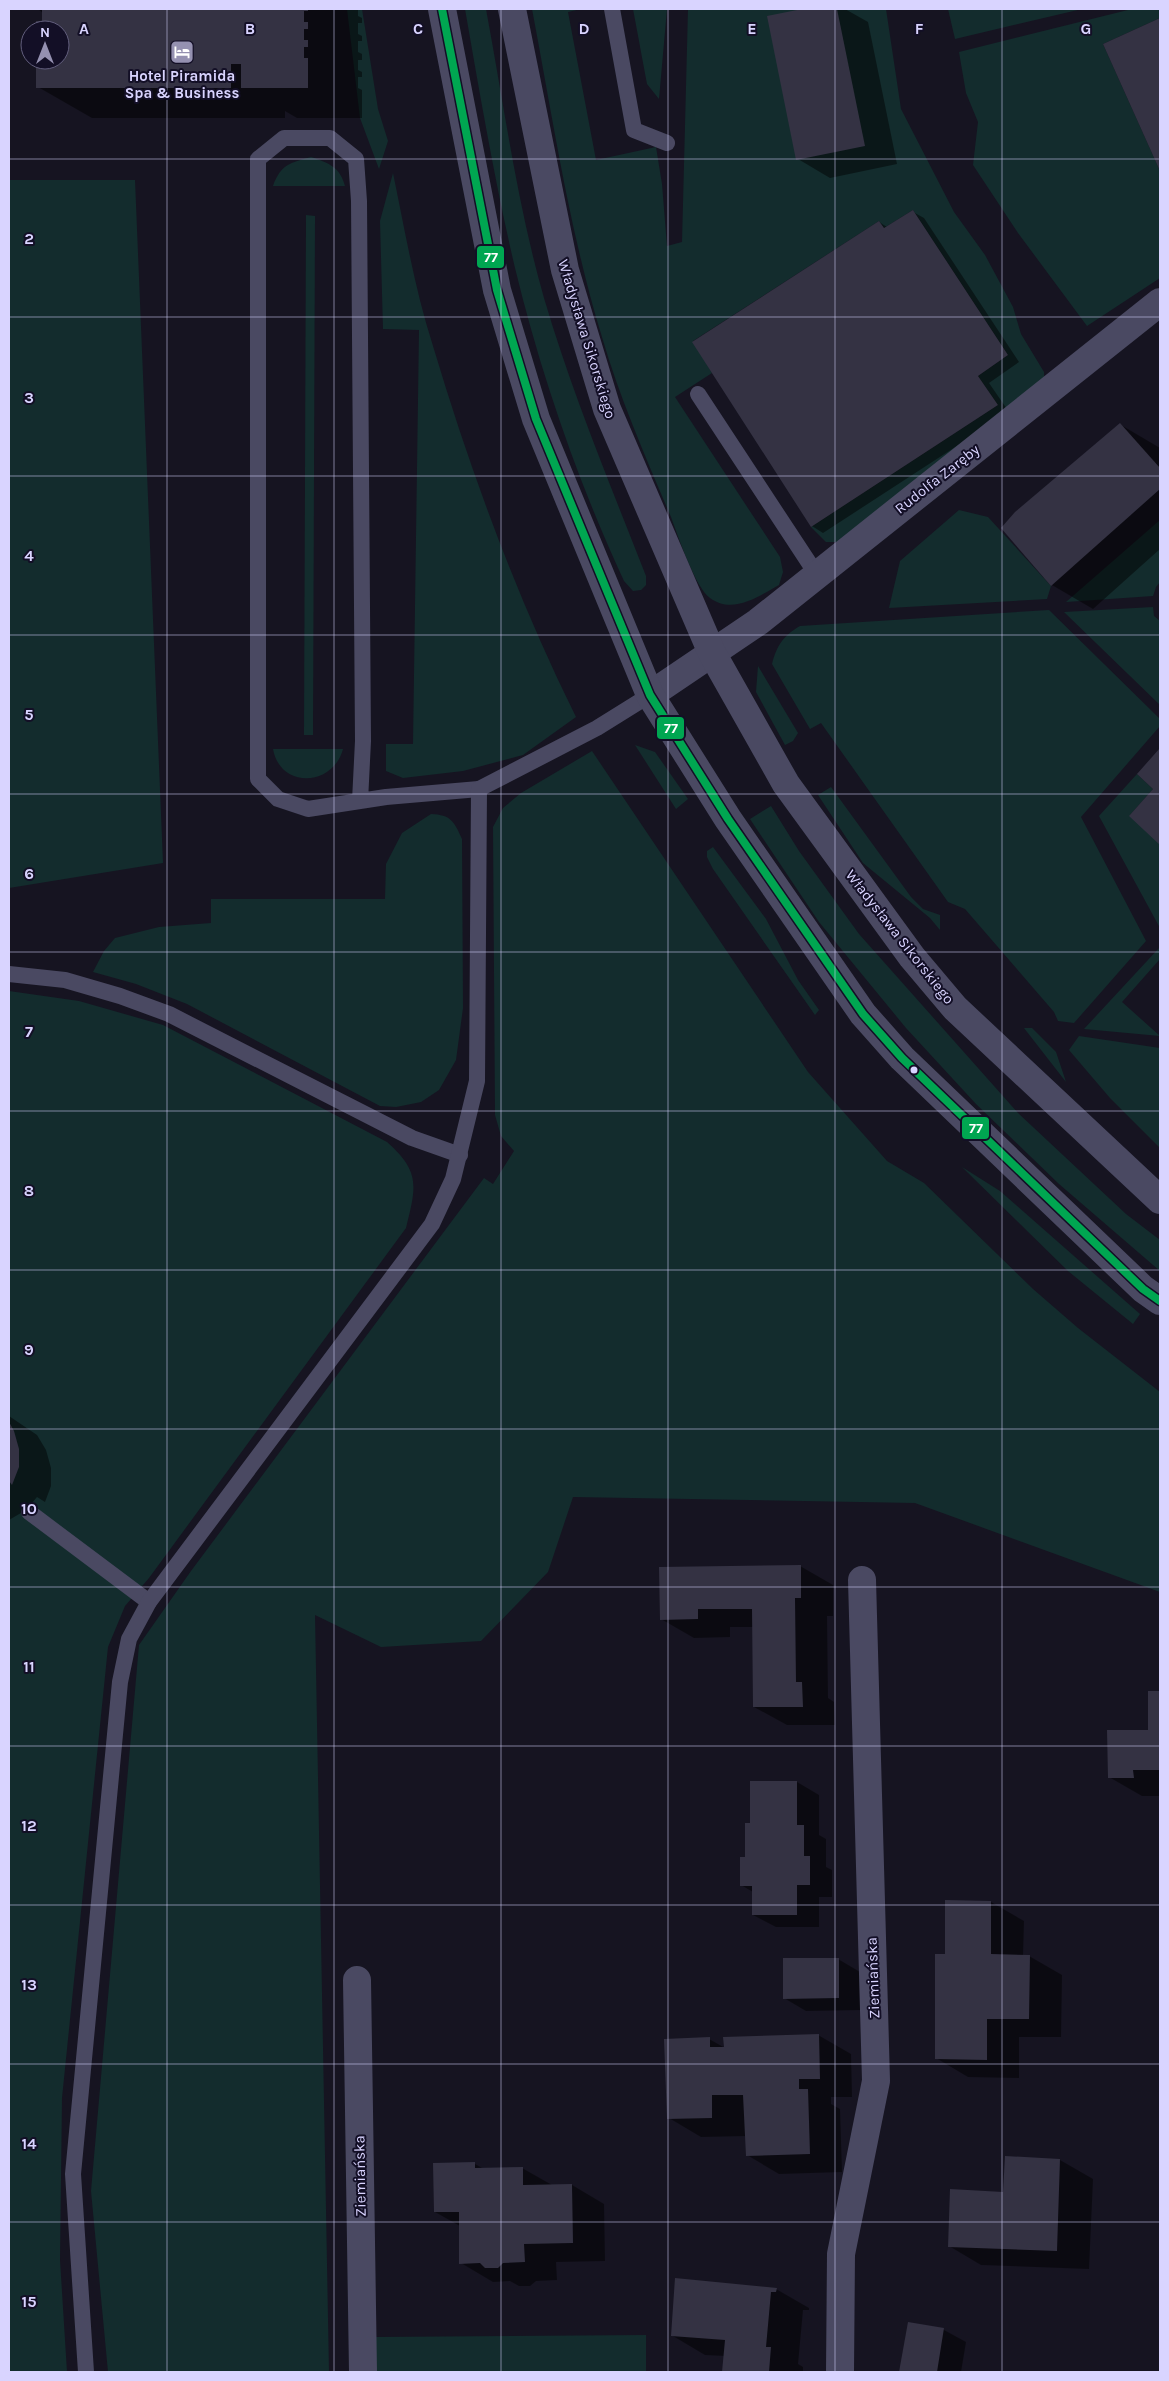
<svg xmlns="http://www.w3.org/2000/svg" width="1169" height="2381" font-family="Karla,sans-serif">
	<rect width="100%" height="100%" fill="#161421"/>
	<!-- green -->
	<g fill="#132c2d">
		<polygon points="347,9 362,9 378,109 388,141 379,169 360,118"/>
		<path d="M465,9H486C504,105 517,204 544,298C572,393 610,484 646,576V585L641,590L633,591L624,581C578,482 541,375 515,268C495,183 480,95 465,9Z"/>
		<path d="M532,9H581L568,12L596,160L656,147L662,184L667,246L682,242L688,9H886L901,109L954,212L985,255L1013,307L1021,334L1044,372V381L838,542H826L811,527L998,405L978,376L1008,355L913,210L884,228L879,221L693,341L712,373L675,397L780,557L783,572L779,585C759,596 733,615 710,598C695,587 678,536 671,517C646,458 620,399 602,337C569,230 553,119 532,9Z"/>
		<polygon points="633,9 667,9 659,99 647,84"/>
		<polygon points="948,9 1082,9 955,39"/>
		<polygon points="1132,9 1160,9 1160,18 1103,44 1160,171 1160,278 1087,326 1018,233 973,165 978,122 966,93 959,52"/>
		<path d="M311,157C329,163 340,167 345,186H273C281,164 290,163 311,157Z"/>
		<path d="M393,173C405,231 415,290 433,346C471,473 517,598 576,717L523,755L463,771L403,778L386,771V744H413L419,330L383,329L380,221Z"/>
		<polygon points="9,180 135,180 163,863 9,888"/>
		<polygon points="306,215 315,216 313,735 304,735"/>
		<polygon points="959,510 988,517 1051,586 1047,599 889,608 900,561"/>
		<polygon points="1160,520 1160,582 1156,587 1153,596 1066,602"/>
		<polygon points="1153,607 1154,616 1160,621 1160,705 1064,612"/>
		<path d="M1049,610L1160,719V726L1081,817L1146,941L1074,1023L1058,1021L1054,1012L965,909L948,902L821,723L810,729L772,664C777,645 783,636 800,626Z"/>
		<polygon points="758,666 798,733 793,741 785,745 756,692"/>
		<polygon points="635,745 655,752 688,799 676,809"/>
		<path d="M273,749H343C333,787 280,789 273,749Z"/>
		<polygon points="592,751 808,1072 887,1161 924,1183 1033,1289 1078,1328 1160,1392 1160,1592 915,1503 573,1497 548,1572 481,1641 381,1647 315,1615 329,2372 108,2372 91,2191 139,1645 191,1571 484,1178 493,1184 514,1151 501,1136 495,1115 493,827 503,808 521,793"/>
		<polygon points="1137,774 1153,789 1130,815 1160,844 1160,928 1099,816"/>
		<polygon points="831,787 911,897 923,909 940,915 940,930 930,918 863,863 818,795"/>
		<polygon points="771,806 799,851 859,934 1018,1113 1126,1214 1160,1240 1160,1271 1059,1184 976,1104 906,1028 819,922 750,819"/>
		<path d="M431,814C451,815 454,821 462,839L463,1008L456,1060L439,1090L421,1102L396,1107L380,1106L187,1004L136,984L93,972L104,951L115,938L159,927L211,923V899H385L386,864L402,833Z"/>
		<polygon points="713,847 766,919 798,980 819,1010 815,1015 713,869 707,857 707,851"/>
		<polygon points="1160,947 1160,959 1122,1002 1160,1036 1084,1029"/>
		<path d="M9,991L79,1001L163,1025L387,1142C421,1172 416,1187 406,1228L149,1578L125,1606L108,1647L62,2098L60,2260L67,2372H9Z"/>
		<polygon points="1024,1028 1032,1028 1056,1052 1066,1082"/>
		<polygon points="1079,1036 1160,1048 1160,1148 1110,1098 1069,1050"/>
		<polygon points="962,1167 1000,1191 1140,1314 1133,1324 1068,1271"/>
		<polygon points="646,2335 646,2372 376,2372 376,2337"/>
	</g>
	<!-- shadow -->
	<g fill="#0007">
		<polygon points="38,9 358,9 358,16 362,18 362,23 358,23 358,34 362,36 362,41 358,41 358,52 362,54 362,60 358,60 358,70 362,72 362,77 358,77 358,88 362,90 362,118 297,118 285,111 285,118 92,118 38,87 38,60 60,60 60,30 38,30 43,22 43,13"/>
		<polygon points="809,9 845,9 868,22 897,164 830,178 798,159 768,17"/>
		<polygon points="1160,19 1160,168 1105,45"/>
		<polygon points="913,212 924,218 1019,362 989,383 1009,412 823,533 812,526 694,342 879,222 887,227"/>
		<polygon points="1121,425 1160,448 1160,549 1093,609 1052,585"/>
		<polygon points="1160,750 1160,843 1131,816 1155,788 1139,774"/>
		<polygon points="9,1416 37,1435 46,1450 51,1468 51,1486 45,1502 37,1497 26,1510 9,1520"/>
		<polygon points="800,1566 833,1585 833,1616 827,1616 828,1698 834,1702 835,1725 787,1725 754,1707 753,1627 730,1627 730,1637 694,1638 661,1619"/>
		<polygon points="1149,1692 1160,1692 1160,1796 1142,1796 1109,1777 1149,1731"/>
		<polygon points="797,1782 819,1795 819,1835 826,1839 826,1867 832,1870 832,1897 819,1897 819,1927 776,1927 753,1915 753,1892 741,1885 752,1825"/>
		<polygon points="947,1902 991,1902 1024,1921 1023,1956 1029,1956 1062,1975 1061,2037 1019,2037 1019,2078 968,2077 936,2058 946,1956"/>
		<polygon points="838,1959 860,1972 861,2010 806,2011 784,1998"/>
		<polygon points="818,2035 851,2054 852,2097 831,2097 831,2104 840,2109 842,2172 779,2174 747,2155 746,2136 701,2137 669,2118 709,2039 725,2048"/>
		<polygon points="1007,2158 1060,2160 1093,2179 1089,2269 981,2265 949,2246 1004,2193"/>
		<polygon points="475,2164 484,2169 522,2168 552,2185 572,2185 604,2204 605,2261 556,2262 557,2280 536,2281 530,2286 519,2286 510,2281 493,2282 461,2263 460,2226 435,2212"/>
		<polygon points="776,2289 809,2308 809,2310 803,2310 798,2364 803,2367 803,2372 725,2372 726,2356 705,2355 673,2336"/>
		<polygon points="909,2323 944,2330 966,2342 961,2372 900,2372"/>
	</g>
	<!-- building -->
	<g fill="#343243">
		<polygon points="42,9 308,9 308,11 304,11 304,22 308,22 308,29 304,29 304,40 308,40 308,47 304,47 304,58 308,58 308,88 241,88 241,64 231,64 231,88 36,88 36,60 60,60 60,30 36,30 36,21 42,21"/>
		<polygon points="802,9 837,9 865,146 796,160 767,16"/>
		<polygon points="1160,18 1160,171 1103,44"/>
		<polygon points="913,210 1008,355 978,376 998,405 811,527 692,342 879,221 884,228"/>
		<polygon points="1120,423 1160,468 1160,489 1051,586 1001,528 1015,512"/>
		<polygon points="1160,748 1160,845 1129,816 1153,789 1137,774"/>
		<polygon points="9,1422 14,1431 19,1449 19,1467 12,1485 9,1481"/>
		<polygon points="801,1565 801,1598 795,1598 796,1682 802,1682 803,1707 753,1707 752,1609 698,1609 698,1619 660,1620 659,1567"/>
		<polygon points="1148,1691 1160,1691 1160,1770 1133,1770 1134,1778 1108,1778 1107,1730 1148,1730"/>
		<polygon points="750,1781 797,1781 797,1825 804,1825 804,1856 810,1856 810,1885 797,1885 797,1915 752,1915 752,1886 740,1886 740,1857 745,1857 745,1823 750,1823"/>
		<polygon points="945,1900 991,1901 991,1954 1030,1955 1029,2019 987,2019 987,2060 935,2059 935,1954 945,1954"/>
		<polygon points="783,1958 839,1958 839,1998 783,1999"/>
		<polygon points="819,2034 820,2079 799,2079 799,2089 808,2089 810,2154 746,2156 743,2095 712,2095 712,2118 667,2119 664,2039 710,2037 710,2047 724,2047 723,2037"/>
		<polygon points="1005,2156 1060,2159 1057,2251 948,2247 950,2189 1003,2192"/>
		<polygon points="475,2162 475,2168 523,2167 523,2185 572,2184 573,2243 524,2244 525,2262 503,2263 498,2268 485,2268 480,2263 459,2264 459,2212 434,2212 433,2163"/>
		<polygon points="675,2278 777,2288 776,2292 771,2292 766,2347 771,2347 769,2372 722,2372 725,2340 671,2336"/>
		<polygon points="908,2322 944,2328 937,2372 899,2372"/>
	</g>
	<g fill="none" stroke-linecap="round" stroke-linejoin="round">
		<!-- service -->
		<g stroke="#4a4962" stroke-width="16">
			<polyline points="612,9 634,130 667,143"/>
			<polyline points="698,394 817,575"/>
			<polyline points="360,801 363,741 359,201 356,159 330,138 284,138 258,159 258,779 278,799 308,809 386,797 479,789"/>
			<polyline points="9,974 65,980 120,996 169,1014 412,1138 460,1155"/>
			<polyline points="29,1512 149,1602"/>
			<polyline points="86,2372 73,2174 120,1682 129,1639 149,1602 432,1224 453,1179 477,1081 479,789 597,728 650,695"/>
		</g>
		<!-- minor -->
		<g stroke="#4a4962" stroke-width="28">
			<polyline points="650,695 758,622 1160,302"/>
			<polyline points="357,1980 363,2372"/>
			<polyline points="840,2372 841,2254 876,2081 862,1580"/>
		</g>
		<!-- tertiary -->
		<g stroke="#4a4962" stroke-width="28">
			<polyline points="442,9 497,290 536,419 650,695 728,819 863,1014 902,1058 1143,1289 1160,1301"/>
			<polyline points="512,9 565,270 607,409 712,653 786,784 912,957 955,1008 1160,1200"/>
		</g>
		<!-- bus-1 casing -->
		<g stroke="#130f26" stroke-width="11">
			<polyline id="bus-1" points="442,9 497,290 536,419 650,695 728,819 863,1014 902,1058 1143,1289 1160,1301"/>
		</g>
		<!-- bus-1 -->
		<use href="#bus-1" stroke="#00a651" stroke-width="8"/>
	</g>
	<!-- grid -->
	<path fill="none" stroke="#d9d4ff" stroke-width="1" stroke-opacity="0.55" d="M167,9V2372M334,9V2372M501,9V2372M668,9V2372M835,9V2372M1002,9V2372M9,159H1160M9,317H1160M9,476H1160M9,635H1160M9,794H1160M9,952H1160M9,1111H1160M9,1270H1160M9,1429H1160M9,1587H1160M9,1746H1160M9,1905H1160M9,2064H1160M9,2222H1160"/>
	<!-- icons -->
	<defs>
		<g id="hotel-square" transform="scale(1.25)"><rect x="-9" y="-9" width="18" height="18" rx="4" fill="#9591b1" stroke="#130f26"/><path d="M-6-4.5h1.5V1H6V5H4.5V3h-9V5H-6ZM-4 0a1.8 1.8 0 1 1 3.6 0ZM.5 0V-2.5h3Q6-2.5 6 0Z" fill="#fff"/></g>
	</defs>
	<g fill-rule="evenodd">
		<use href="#hotel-square" x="182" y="52"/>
	</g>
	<!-- markers -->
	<circle fill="#d9d4ff" stroke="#130f26" stroke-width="2" cx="914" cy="1070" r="4.5"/>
	<g text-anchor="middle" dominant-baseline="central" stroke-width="4" stroke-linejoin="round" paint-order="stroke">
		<!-- poi labels -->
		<g font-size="15" font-weight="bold" fill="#d9d4ff" stroke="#130f26">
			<text x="182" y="76">Hotel Piramida<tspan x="182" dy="17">Spa &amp; Business</tspan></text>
		</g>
		<!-- street labels -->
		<g font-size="15" fill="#d9d4ff" stroke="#130f26">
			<text transform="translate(587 339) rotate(73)">Władysława Sikorskiego</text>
			<text transform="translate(937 479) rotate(-38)">Rudolfa Zaręby</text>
			<text transform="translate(900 937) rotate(52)">Władysława Sikorskiego</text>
			<text transform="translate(873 1978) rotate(-92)">Ziemiańska</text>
			<text transform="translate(360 2176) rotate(-91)">Ziemiańska</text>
		</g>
	</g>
	<g font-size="16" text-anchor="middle" font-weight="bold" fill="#d9d4ff" stroke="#130f26" stroke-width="4" stroke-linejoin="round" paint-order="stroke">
		<text x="84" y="34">A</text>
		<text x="250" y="34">B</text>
		<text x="418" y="34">C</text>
		<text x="584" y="34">D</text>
		<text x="752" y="34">E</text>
		<text x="919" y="34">F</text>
		<text x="1086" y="34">G</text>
		<text x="29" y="244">2</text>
		<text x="29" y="403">3</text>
		<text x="29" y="561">4</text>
		<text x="29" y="720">5</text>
		<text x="29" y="879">6</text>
		<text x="29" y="1037">7</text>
		<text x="29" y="1196">8</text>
		<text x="29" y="1355">9</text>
		<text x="29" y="1514">10</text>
		<text x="29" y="1672">11</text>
		<text x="29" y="1831">12</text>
		<text x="29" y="1990">13</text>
		<text x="29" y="2149">14</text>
		<text x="29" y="2307">15</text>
	</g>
	<g stroke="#130f26" stroke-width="2">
		<rect x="476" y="245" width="29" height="24" rx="5" fill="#00a651"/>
		<rect x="656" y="716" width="29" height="24" rx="5" fill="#00a651"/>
		<rect x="961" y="1116" width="29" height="24" rx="5" fill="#00a651"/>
	</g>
	<g font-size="14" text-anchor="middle" font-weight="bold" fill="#fff">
		<text x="491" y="262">77</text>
		<text x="671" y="733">77</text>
		<text x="976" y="1133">77</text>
	</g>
	<!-- border -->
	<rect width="1169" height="2381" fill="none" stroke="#d9d4ff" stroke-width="20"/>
	<!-- north arrow -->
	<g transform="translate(45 45)"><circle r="24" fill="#130f26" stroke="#625e7d"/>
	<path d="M0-4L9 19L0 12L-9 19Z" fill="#9591b1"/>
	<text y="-8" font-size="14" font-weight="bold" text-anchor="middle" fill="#d9d4ff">N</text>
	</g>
</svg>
